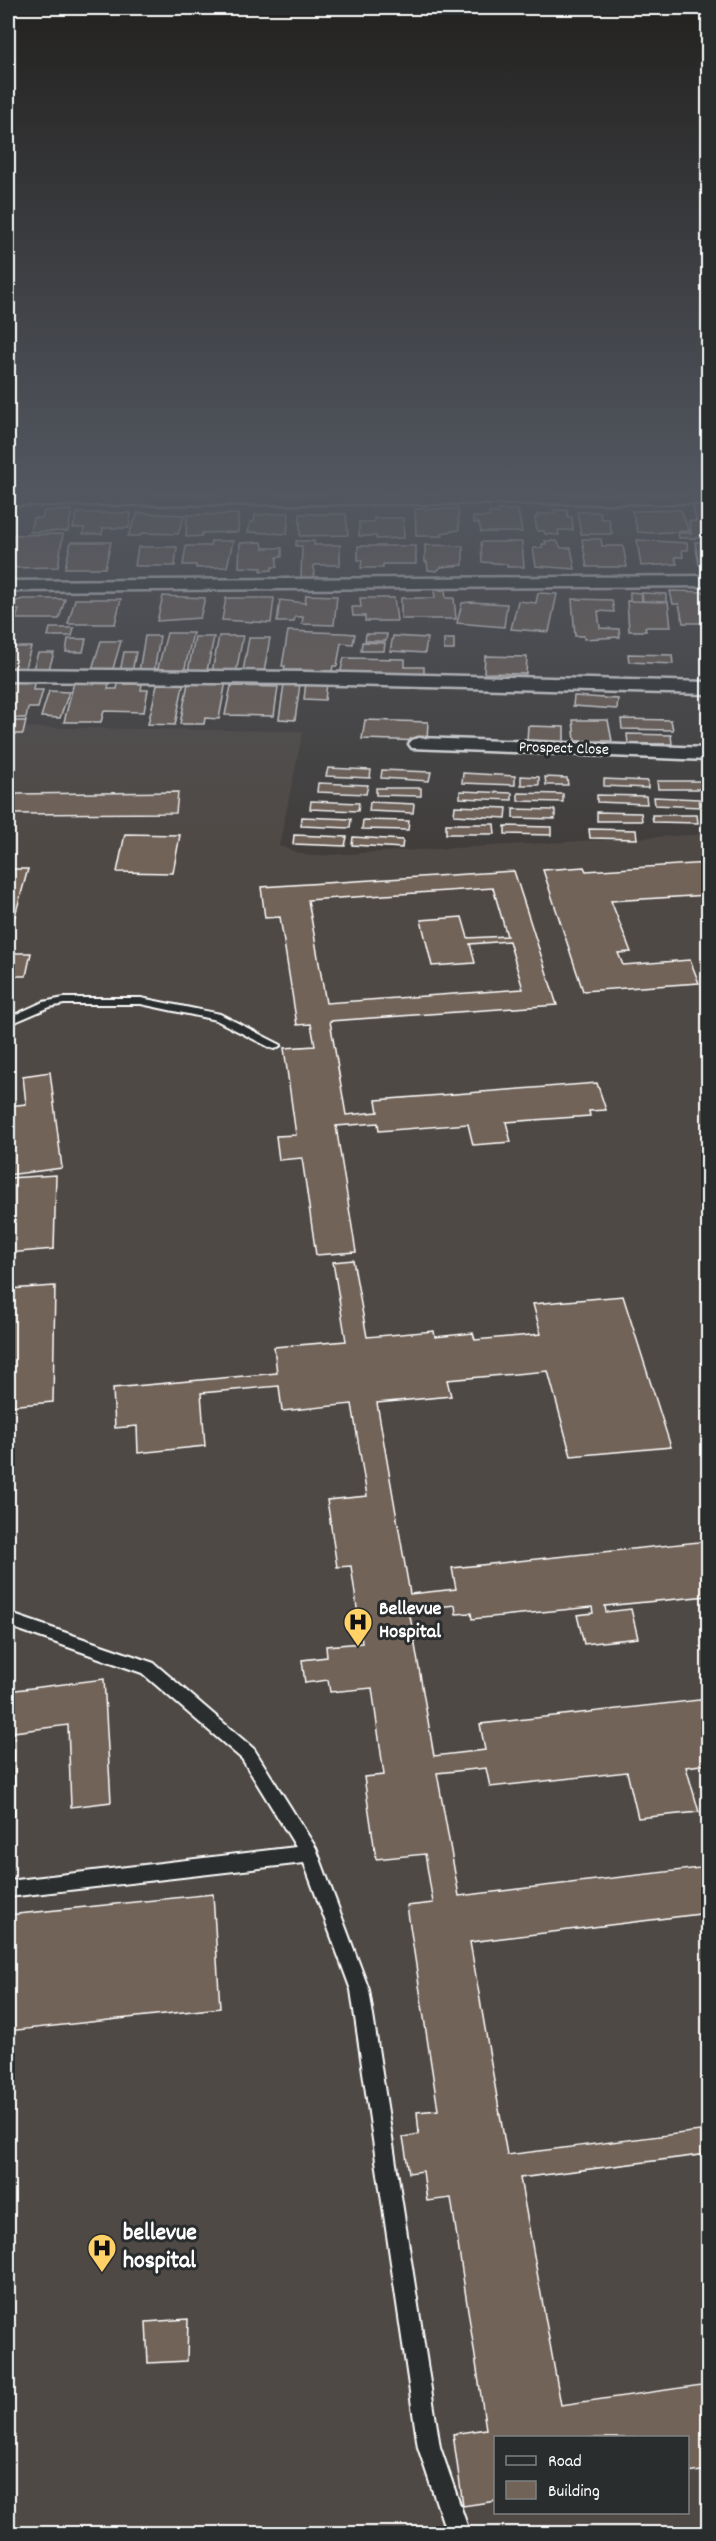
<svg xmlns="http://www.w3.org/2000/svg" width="716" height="2541" font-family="Dekko,sans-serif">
	<rect width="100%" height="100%" fill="#403d3b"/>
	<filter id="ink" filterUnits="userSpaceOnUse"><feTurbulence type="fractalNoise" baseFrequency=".0167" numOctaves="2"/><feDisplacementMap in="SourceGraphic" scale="12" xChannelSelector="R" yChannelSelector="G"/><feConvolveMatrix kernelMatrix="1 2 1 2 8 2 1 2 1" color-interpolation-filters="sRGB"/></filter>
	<g filter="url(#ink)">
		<!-- built -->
		<path fill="#4f4844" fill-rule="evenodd" d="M8,727L303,731L279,846L309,856L708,834V2533L8,2534ZM496,2438H688V2512H496Z"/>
		<!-- building -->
		<g fill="#726358" stroke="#fff" stroke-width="1.5" fill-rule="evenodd">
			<polygon points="693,505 708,505 708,538 679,538 678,533 691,533 689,521 696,521"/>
			<polygon points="415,509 458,509 459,530 442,533 443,536 416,536"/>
			<polygon points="72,510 68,531 30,532 33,518 42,518 44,511"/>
			<polygon points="498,510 518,510 522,532 481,532 479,523 474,523 473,517 489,517 489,513 498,513"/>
			<polygon points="554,510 567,510 568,517 572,517 573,530 558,530 559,535 545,534 544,531 537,531 535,517 538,517 537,514 555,514"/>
			<polygon points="681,510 689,531 651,533 638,532 632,511"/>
			<polygon points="577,512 600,512 601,519 609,519 612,534 581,534"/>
			<polygon points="77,513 131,513 129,528 103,528 102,534 83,534 84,528 73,528"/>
			<polygon points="138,513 185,515 178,534 142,533 140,536 128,536"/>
			<polygon points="289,513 287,534 248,532 250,522 254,522 255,515"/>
			<polygon points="238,514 238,532 202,533 202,536 186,537 187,515"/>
			<polygon points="300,514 346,514 348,535 300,536"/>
			<polygon points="374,518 403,518 404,538 376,539 376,536 359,536 359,522 374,522"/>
			<polygon points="63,534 58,567 8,568 14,535"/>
			<polygon points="582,539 601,539 602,546 623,546 627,567 587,567"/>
			<polygon points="702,539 708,539 708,565 699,565 695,542 703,542"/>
			<polygon points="637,540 687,543 688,550 682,550 683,557 675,557 677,564 641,566"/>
			<polygon points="211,541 233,541 227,567 196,568 196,565 183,565 186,546 210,546"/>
			<polygon points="296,541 314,541 314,545 340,545 340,565 314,565 314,577 301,578 302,546 296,546"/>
			<polygon points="545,541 557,541 561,548 571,548 575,569 536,566 533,548 542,548 542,544 546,544"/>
			<polygon points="71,542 111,542 105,568 65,568"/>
			<polygon points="262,542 263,548 282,548 282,557 277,557 277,567 272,567 272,570 261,571 262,568 239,567 240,543"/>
			<polygon points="481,542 522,542 524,567 507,567 507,564 482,562"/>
			<polygon points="425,545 463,546 463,565 441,567 437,571 428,570 427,562 425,562"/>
			<polygon points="358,546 416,546 416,564 383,564 383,568 361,568 362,560 358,560"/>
			<polygon points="138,547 177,547 175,566 135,566"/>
			<polygon points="434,590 445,590 446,598 454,598 456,619 401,619 401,598 435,598"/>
			<polygon points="670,591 708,592 708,623 683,623 679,604 673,604"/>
			<polygon points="630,592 641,593 642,601 646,602 647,605 642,605 642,608 630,608"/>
			<polygon points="538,593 557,594 549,632 511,629 518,601 536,603"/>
			<polygon points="642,593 666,594 666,602 643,601"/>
			<polygon points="306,595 337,596 334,625 302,624 303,617 295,617 294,622 277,622 280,600 305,603"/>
			<polygon points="163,596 205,598 200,618 157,621"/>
			<polygon points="226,598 274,598 271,623 222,620"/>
			<polygon points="360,598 394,598 397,621 365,621 365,616 353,616 352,607 361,607"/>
			<polygon points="23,599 65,599 59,619 16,619 19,610 13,610 16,601"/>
			<polygon points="75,599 121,599 115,624 68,624"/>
			<polygon points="572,599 612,600 614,612 598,611 600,628 619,629 620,637 584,639 584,636 575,636"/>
			<polygon points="627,601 668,602 671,627 645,627 646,631 629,631"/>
			<polygon points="470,602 507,604 504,627 457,623 462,603"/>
			<polygon points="50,628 74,628 72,636 48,636"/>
			<polygon points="288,631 343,633 355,634 353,644 341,643 337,666 333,666 332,671 284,670 285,666 282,666"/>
			<polygon points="167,633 193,633 184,672 157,672"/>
			<polygon points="366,634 387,634 386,641 365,641"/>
			<polygon points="145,636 160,636 154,672 139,671"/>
			<polygon points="219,636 243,636 236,673 212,672"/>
			<polygon points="393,636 427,638 425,653 390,651"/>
			<polygon points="195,637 214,637 207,671 188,671"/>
			<polygon points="8,638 13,638 11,647 31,647 24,671 8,671"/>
			<polygon points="249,638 270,638 264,672 243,671"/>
			<polygon points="68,639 86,639 83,652 66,652"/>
			<rect x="444" y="639" width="10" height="11"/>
			<polygon points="101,641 121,641 112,672 91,672"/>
			<polygon points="362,642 385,643 384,651 361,651"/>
			<polygon points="124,652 136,652 132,672 120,672"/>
			<polygon points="38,653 54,653 48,672 32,672"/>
			<polygon points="628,654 672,655 673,664 629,662"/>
			<polygon points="485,656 527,657 526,674 484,673"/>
			<polygon points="344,658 405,659 405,667 424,667 424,676 340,674"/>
			<polygon points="158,681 184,681 175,725 148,724"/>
			<polygon points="226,681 219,719 205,718 204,724 180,724 188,683"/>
			<polygon points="8,682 34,682 33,690 43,690 38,708 28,708 26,718 8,718"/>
			<polygon points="74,682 109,682 108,689 117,689 118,684 142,684 141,690 148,690 144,712 104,711 101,722 64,722"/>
			<polygon points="306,682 327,683 325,700 304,699"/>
			<polygon points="284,684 300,684 295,720 279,719"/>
			<polygon points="231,686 278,687 274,716 225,715"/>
			<polygon points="49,691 69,692 60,718 41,717"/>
			<polygon points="574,696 618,699 617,709 573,706"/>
			<polygon points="621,719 671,720 673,730 622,729"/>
			<polygon points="365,720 428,722 427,741 362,739"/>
			<polygon points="573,720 608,720 612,741 575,741"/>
			<polygon points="8,721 26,721 23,734 8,734"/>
			<polygon points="528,726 564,727 564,742 527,741"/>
			<polygon points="627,734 671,735 672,744 628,744"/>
			<polygon points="328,768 371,770 370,778 326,776"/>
			<polygon points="382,770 431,772 429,781 381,778"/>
			<polygon points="463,773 515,776 515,785 462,783"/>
			<polygon points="521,776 539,777 539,785 521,785"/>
			<polygon points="545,777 567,778 568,785 546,785"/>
			<polygon points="604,779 648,781 648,788 604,786"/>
			<polygon points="657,781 701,781 702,789 658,789"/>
			<polygon points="318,783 368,785 366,794 317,792"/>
			<polygon points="376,788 421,788 421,796 376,795"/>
			<polygon points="460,791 512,793 512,800 460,798"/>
			<polygon points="178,792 176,813 11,814 16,794"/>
			<polygon points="518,793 563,794 563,802 518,801"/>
			<polygon points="597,795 646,796 647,804 597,802"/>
			<polygon points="654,797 699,799 700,807 655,805"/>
			<polygon points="311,801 359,803 358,811 310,809"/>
			<polygon points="370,802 414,804 413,813 369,811"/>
			<polygon points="455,806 507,808 506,818 454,815"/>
			<polygon points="513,809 555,810 555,819 513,818"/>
			<polygon points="597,812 641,813 642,821 597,821"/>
			<polygon points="652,815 697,815 698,823 653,822"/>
			<polygon points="302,817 351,819 350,828 301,826"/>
			<polygon points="363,820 409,821 408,830 362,829"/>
			<polygon points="446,824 494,824 495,834 446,834"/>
			<polygon points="505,826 551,827 551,835 505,834"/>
			<polygon points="589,829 636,830 637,839 590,838"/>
			<polygon points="125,834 180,835 173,873 117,872"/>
			<polygon points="294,835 347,837 345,846 293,844"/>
			<polygon points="353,837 403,840 402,848 352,845"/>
			<polygon points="708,863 708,895 611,901 631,952 618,953 623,965 690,960 699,983 583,991 543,870 584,867 586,871"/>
			<polygon points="8,869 28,869 14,919 8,919"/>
			<path d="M514,871L557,1005L330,1021L346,1115L378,1112L376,1100L597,1083L606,1110L589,1111L590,1116L506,1122L511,1142L473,1145L468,1124L379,1131L378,1123L336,1126L356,1252L316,1255L302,1158L279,1160L276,1136L296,1135L284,1048L315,1046L311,1024L297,1025L280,917L265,918L261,887ZM493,888L507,936L468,938L462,917L421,920L432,966L475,963L470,944L509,941L523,989L326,1003L308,900Z"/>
			<polygon points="8,953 31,953 26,976 8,976"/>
			<polygon points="50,1072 62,1168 8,1175 8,1106 26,1104 23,1076"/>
			<polygon points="56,1175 54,1249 8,1253 8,1178"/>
			<polygon points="353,1260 367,1337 434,1331 435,1337 473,1333 475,1340 541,1334 533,1304 623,1296 671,1447 571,1456 548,1371 447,1380 451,1396 377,1403 410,1594 456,1589 452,1568 708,1541 708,1596 605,1606 606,1612 631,1609 638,1638 584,1644 577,1615 593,1613 592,1607 472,1619 471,1613 456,1614 455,1605 409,1610 434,1756 485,1750 480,1724 708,1699 708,1764 686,1767 699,1812 638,1818 627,1772 490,1787 486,1768 437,1773 459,1896 708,1867 708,1913 470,1942 507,2155 708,2130 708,2154 520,2178 561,2405 708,2384 708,2470 688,2473 688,2438 496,2438 496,2501 463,2506 453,2434 486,2429 451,2198 427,2201 423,2171 409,2173 403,2137 419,2134 417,2112 438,2110 407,1906 433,1903 425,1854 376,1859 364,1777 384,1775 372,1688 330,1692 328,1680 305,1683 302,1660 327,1657 326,1646 362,1643 351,1566 337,1567 327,1500 367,1496 352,1404 282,1411 279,1386 201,1393 205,1446 138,1453 137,1426 115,1428 113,1388 277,1373 274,1347 346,1341 333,1262"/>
			<polygon points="55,1286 53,1402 8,1406 8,1289"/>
			<polygon points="104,1679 111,1802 71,1807 68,1725 14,1732 15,1816 8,1817 8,1691"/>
			<polygon points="213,1894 220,2008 8,2031 8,1915"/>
			<polygon points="188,2319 187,2361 148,2363 146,2322"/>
		</g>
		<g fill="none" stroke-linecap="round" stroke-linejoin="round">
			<!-- lane casing -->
			<g stroke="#fff" stroke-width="4">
				<g id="lane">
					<polygon points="64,998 141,998 220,1014 281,1045 275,1049 271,1048 216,1020 141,1004 64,1004 50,1007 8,1025 8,1018 43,1002"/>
					<polygon points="8,1613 154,1663 254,1749 316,1848 369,1990 440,2447 470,2534 447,2534 418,2447 351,1990 304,1863 8,1897 8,1881 296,1847 242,1759 142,1673 8,1626"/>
				</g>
			</g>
			<!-- street casing -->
			<g stroke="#fff" stroke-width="5">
				<g id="street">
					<polygon points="8,495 708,495 708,503 8,505"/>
					<polygon points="708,576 708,586 8,591 8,581"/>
					<polygon points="8,669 305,672 708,682 708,694 305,684 8,681"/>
					<polygon points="419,738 708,748 708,760 412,748 409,744 412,740"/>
				</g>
			</g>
			<!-- lane -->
			<use href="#lane" fill="#2a2d2e" fill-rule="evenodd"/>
			<!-- street -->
			<use href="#street" fill="#2a2d2e" fill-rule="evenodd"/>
		</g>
	</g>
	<!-- sky -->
	<linearGradient id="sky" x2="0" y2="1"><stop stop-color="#232220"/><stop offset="0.58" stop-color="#535760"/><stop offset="1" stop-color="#535760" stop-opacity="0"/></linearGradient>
	<rect width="716" height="851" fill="url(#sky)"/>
	<!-- icons -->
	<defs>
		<g id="hospital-pin" transform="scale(1.5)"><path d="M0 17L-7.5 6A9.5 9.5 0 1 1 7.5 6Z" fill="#ffd166" stroke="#2a2d2e"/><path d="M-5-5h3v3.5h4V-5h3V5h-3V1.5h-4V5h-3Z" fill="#111"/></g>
	</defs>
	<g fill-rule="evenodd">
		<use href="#hospital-pin" x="358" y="1622"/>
		<use href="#hospital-pin" x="102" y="2248"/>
	</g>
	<g text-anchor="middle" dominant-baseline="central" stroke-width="6" stroke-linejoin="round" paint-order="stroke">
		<!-- far-street labels -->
		<g font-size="16" fill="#fff" stroke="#2a2d2e">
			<text transform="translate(564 749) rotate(2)">Prospect Close</text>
		</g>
		<!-- poi labels -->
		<g font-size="20" font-weight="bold" fill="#fff" stroke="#2a2d2e" text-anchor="start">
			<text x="379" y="1610">Bellevue<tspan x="379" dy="23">Hospital</tspan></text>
		</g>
		<!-- near-poi labels -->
		<g font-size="24" font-weight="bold" fill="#fff" stroke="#2a2d2e" text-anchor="start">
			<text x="123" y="2234">bellevue<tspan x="123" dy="28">hospital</tspan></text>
		</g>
	</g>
	<!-- margin -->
	<rect width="716" height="2541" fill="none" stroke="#2a2d2e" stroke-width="30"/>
	<rect x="15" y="15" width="686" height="2511" fill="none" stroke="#fff" stroke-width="2" filter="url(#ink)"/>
	<!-- legend -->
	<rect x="494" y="2436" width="195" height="78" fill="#2a2d2e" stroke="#7f8182" stroke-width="1.5"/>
	<rect x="506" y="2456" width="30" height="9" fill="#2a2d2e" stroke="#7f8182" stroke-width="1.5"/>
	<text x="548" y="2466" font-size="18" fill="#ffffff">Road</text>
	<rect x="506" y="2481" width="30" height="18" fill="#726358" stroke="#7f8182" stroke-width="1.5"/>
	<text x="548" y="2496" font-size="18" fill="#ffffff">Building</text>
</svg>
